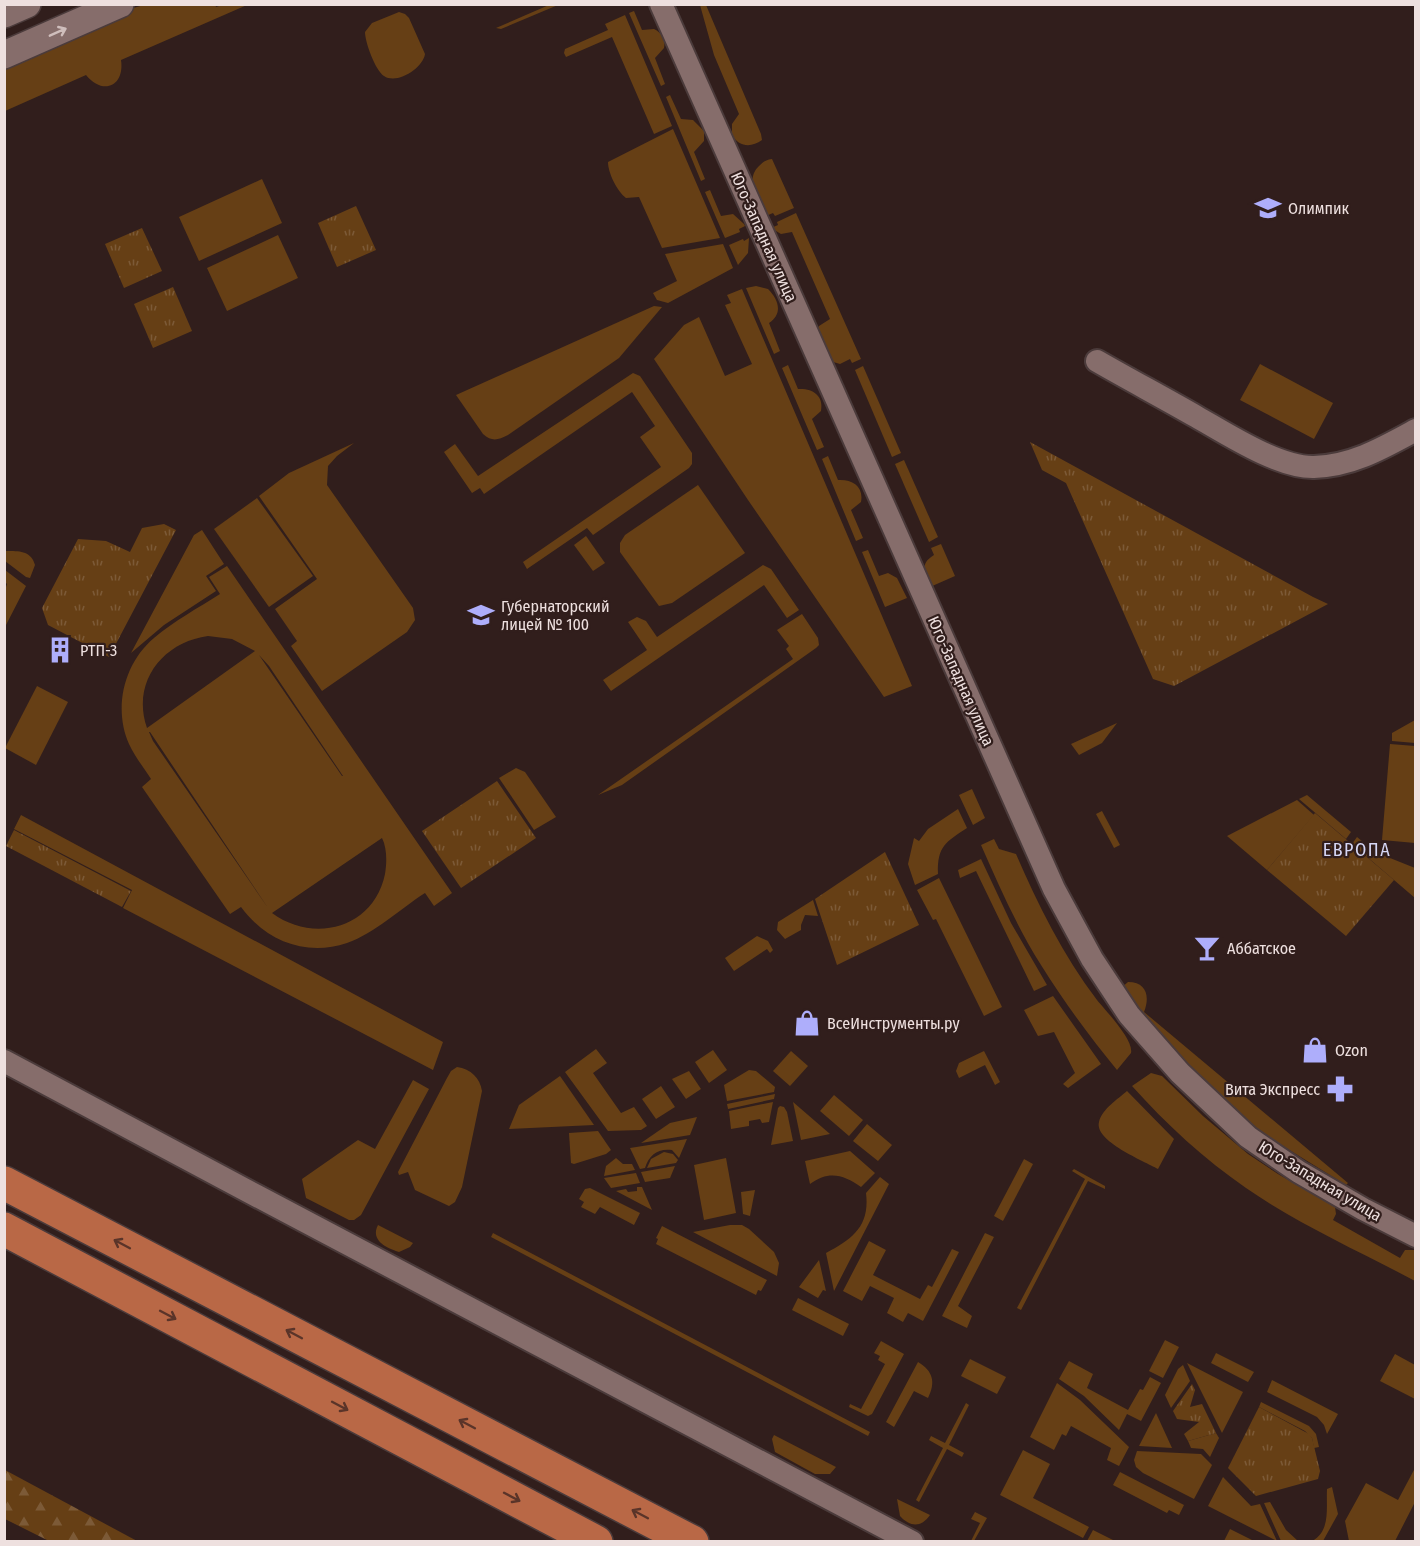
<svg xmlns="http://www.w3.org/2000/svg" width="1420" height="1546" font-family="'Fira Sans Condensed',sans-serif">
	<defs>
		<pattern id="forest-firs" width="22" height="20" patternUnits="userSpaceOnUse" patternTransform="scale(1.5)"><rect width="22" height="20" fill="#663f15"/><path d="M5 1l3.5 6h-7zM16 11l3.5 6h-7z" fill="#7c5a37"/></pattern>
		<pattern id="park-tufts" width="24" height="20" patternUnits="userSpaceOnUse" patternTransform="scale(1.5)"><rect width="24" height="20" fill="#663f15"/><path d="M3 7l-1-3M5 7V3M7 7l1-3M15 17l-1-3M17 17v-4M19 17l1-3" fill="none" stroke="#7c5a37"/></pattern>
	</defs>
	<rect width="100%" height="100%" fill="#311e1c"/>
	<!-- grass -->
	<g fill="#663f15" fill-rule="evenodd">
		<path d="M215,4L216,7L222,5H247L121,60C125,86 103,96 86,75L5,111L4,64L126,10L144,5Z"/>
		<polygon points="549,5 558,5 501,29 496,28"/>
		<path d="M700,5H706L761,134L762,140C751,148 739,147 732,135V124L739,114L714,55Z"/>
		<path d="M634,11L642,30L654,29C662,33 666,39 664,48L655,58L665,84L661,86L629,13Z"/>
		<path d="M399,12L405,14L409,18L425,54C423,68 397,85 384,76C375,70 365,42 365,32L372,23Z"/>
		<polygon points="625,15 672,126 654,134 612,37 566,57 564,53 565,49 608,30 605,24"/>
		<polygon points="670,95 681,119 693,120 704,131 704,141 694,152 705,179 701,181 666,97"/>
		<path d="M673,129L720,238L662,248L639,197L626,198C617,191 608,173 608,162Z"/>
		<path d="M772,159L794,208L775,216L773,213L766,216C759,200 744,180 759,166C764,161 766,160 772,159Z"/>
		<polygon points="262,179 282,223 199,261 179,217"/>
		<polygon points="710,190 721,216 733,214 744,224 745,226 739,229 740,232 725,238 705,192"/>
		<polygon points="796,213 861,359 852,363 850,359 840,364 830,361 816,332 819,326 830,319 792,232 781,234 771,228 778,225 777,222"/>
		<polygon points="278,235 298,278 227,311 207,268"/>
		<polygon points="749,238 748,253 738,265 729,245 743,239 744,241"/>
		<polygon points="723,244 733,268 668,303 657,300 653,293 677,281 665,254"/>
		<path d="M756,286L768,289C779,300 783,314 769,323L780,351L774,354L746,288Z"/>
		<polygon points="742,289 912,686 884,697 748,500 654,359 684,325 699,317 725,376 752,364 725,305 731,303 727,295"/>
		<path d="M654,306L662,307L619,358L508,435C498,440 492,442 483,434L456,395Z"/>
		<polygon points="1260,364 1333,403 1314,439 1240,400"/>
		<path d="M788,365L798,389C812,388 824,395 821,411L812,419L824,447L817,450L782,368Z"/>
		<polygon points="863,366 901,453 892,457 855,370"/>
		<polygon points="633,373 640,376 692,453 692,464 689,468 593,535 587,528 527,569 523,562 661,467 640,437 655,426 632,392 484,494 480,488 472,493 444,452 455,444 478,476"/>
		<polygon points="354,443 337,456 328,466 327,485 413,608 415,620 407,632 322,691 291,646 297,641 275,609 317,579 259,496 289,473"/>
		<path d="M828,456L838,480C852,479 864,486 861,502L851,510L863,538L856,541L822,459Z"/>
		<polygon points="904,460 938,537 929,542 895,464"/>
		<polygon points="698,485 745,553 672,603 659,606 620,552 620,543 625,535"/>
		<polygon points="257,498 313,576 269,607 214,529"/>
		<polygon points="202,530 224,564 206,576 216,591 164,625 131,653 194,535"/>
		<polygon points="586,536 605,563 593,571 574,545"/>
		<path d="M941,544L955,576L930,587C925,573 919,564 934,555L931,548Z"/>
		<polygon points="868,550 879,576 888,573 897,578 907,598 885,607 862,552"/>
		<path d="M4,551C18,551 31,550 35,565L30,578L26,577L5,561Z"/>
		<polygon points="763,565 771,569 799,610 787,618 764,585 611,691 603,680 647,650 628,622 637,617 646,621 657,637"/>
		<path d="M227,566L452,893L434,906L425,893C400,909 375,933 347,943C306,957 266,941 241,907L230,914L142,787L151,779C144,768 135,757 129,744C113,708 124,663 154,638C174,621 198,608 220,594L209,577ZM208,636L232,639L255,651L147,728C131,682 163,642 208,636ZM259,655L269,666L343,776H342ZM149,732H150L268,908L153,741ZM382,838C387,848 387,862 385,874C374,928 314,944 272,913Z"/>
		<polygon points="5,570 26,586 5,627 5,590 7,584 5,582"/>
		<polygon points="802,614 818,638 819,645 816,648 622,785 598,795 793,659 786,649 789,646 777,630"/>
		<polygon points="37,686 68,702 36,765 5,748"/>
		<polygon points="1415,720 1415,743 1392,741 1392,733"/>
		<polygon points="1117,723 1102,743 1079,755 1071,744"/>
		<polygon points="1390,744 1415,746 1415,843 1382,840"/>
		<polygon points="516,768 525,772 556,817 534,830 499,778"/>
		<polygon points="972,789 985,818 973,825 959,795"/>
		<polygon points="1307,795 1351,832 1346,839 1299,799"/>
		<polygon points="1297,800 1314,815 1267,870 1227,836"/>
		<path d="M958,809L967,828C946,842 937,846 938,874L915,885L908,864L914,838L919,841L928,829Z"/>
		<polygon points="1102,811 1120,845 1114,848 1096,814"/>
		<polygon points="21,815 443,1042 433,1070 123,908 132,890 14,829"/>
		<polygon points="1357,837 1375,852 1415,868 1415,898 1352,844"/>
		<path d="M994,839L999,849L1016,854C1038,905 1063,955 1097,1000C1106,1011 1134,1040 1131,1053L1117,1070C1090,1037 1064,1002 1041,965C1017,927 999,886 981,845Z"/>
		<polygon points="981,859 1011,923 1047,985 1034,991 976,871 960,878 958,870"/>
		<polygon points="939,878 1002,1007 984,1016 936,919 933,920 917,890"/>
		<polygon points="813,900 818,916 805,915 801,925 801,930 785,939 777,930 778,922"/>
		<polygon points="757,936 768,941 773,950 770,953 767,949 734,971 725,958"/>
		<path d="M1128,982C1147,982 1150,997 1144,1012L1348,1183L1346,1185L1265,1135L1198,1080L1121,988Z"/>
		<polygon points="1053,996 1101,1064 1068,1088 1063,1084 1075,1073 1054,1032 1038,1036 1024,1010"/>
		<polygon points="596,1049 607,1063 593,1073 621,1113 634,1107 647,1126 641,1130 608,1131 565,1072"/>
		<polygon points="713,1050 727,1070 709,1083 695,1062"/>
		<polygon points="791,1051 808,1066 790,1086 773,1071"/>
		<polygon points="984,1051 1000,1082 995,1085 985,1065 959,1078 956,1071 959,1063"/>
		<path d="M457,1067C471,1069 480,1078 482,1091L462,1187L455,1202L449,1206L415,1190L408,1172L399,1175L398,1172L447,1078L451,1071Z"/>
		<polygon points="749,1070 756,1071 775,1087 774,1092 727,1101 724,1085"/>
		<polygon points="689,1071 701,1089 686,1099 672,1079"/>
		<path d="M1151,1073L1162,1076L1203,1116L1248,1154L1278,1174L1335,1207L1336,1214L1333,1220L1400,1258L1405,1250H1415V1281C1359,1251 1298,1224 1246,1188C1204,1159 1166,1124 1132,1086Z"/>
		<polygon points="560,1076 594,1125 509,1129 519,1105"/>
		<polygon points="413,1080 429,1089 361,1215 354,1220 349,1220 306,1198 302,1179 358,1140 375,1149"/>
		<polygon points="661,1086 675,1107 656,1119 642,1099"/>
		<path d="M1127,1091L1174,1139L1158,1169C1144,1161 1094,1141 1099,1122C1102,1109 1118,1099 1127,1091Z"/>
		<polygon points="775,1094 774,1099 728,1109 727,1104"/>
		<polygon points="834,1095 863,1120 849,1136 820,1111"/>
		<polygon points="773,1102 769,1122 762,1123 760,1119 749,1121 749,1126 731,1129 729,1111"/>
		<polygon points="793,1102 830,1134 801,1140"/>
		<polygon points="780,1106 784,1107 787,1112 793,1141 771,1145 778,1108"/>
		<polygon points="697,1117 690,1135 641,1143 670,1123"/>
		<polygon points="867,1124 892,1145 878,1161 853,1141"/>
		<polygon points="598,1131 611,1150 606,1154 574,1164 571,1163 569,1133"/>
		<path d="M687,1139L679,1158L672,1150C658,1148 649,1155 645,1168L640,1169L630,1148Z"/>
		<path d="M850,1151L875,1173L861,1187C844,1175 829,1170 810,1184L805,1161Z"/>
		<polygon points="664,1152 673,1154 678,1160 676,1163 647,1168 651,1159"/>
		<polygon points="616,1158 623,1164 632,1164 635,1170 604,1176 606,1166"/>
		<polygon points="726,1158 736,1213 704,1220 694,1165"/>
		<polygon points="1024,1159 1033,1164 1003,1221 994,1216"/>
		<polygon points="675,1166 670,1178 645,1182 641,1172"/>
		<polygon points="1074,1169 1105,1186 1105,1189 1088,1181 1021,1310 1017,1308 1085,1179 1072,1171"/>
		<polygon points="636,1173 640,1183 611,1188 604,1178"/>
		<path d="M880,1177L889,1184L834,1291L826,1253C853,1239 870,1226 866,1193Z"/>
		<polygon points="637,1187 642,1187 652,1210 616,1191 626,1189 628,1192 637,1191"/>
		<polygon points="590,1188 640,1213 634,1225 600,1207 595,1214 581,1207 584,1202 579,1199 585,1189"/>
		<polygon points="755,1190 750,1216 743,1214 741,1192"/>
		<path d="M378,1225L413,1243L410,1247L399,1252C386,1248 370,1240 378,1225Z"/>
		<polygon points="730,1225 742,1225 749,1229 774,1252 779,1263 777,1276 693,1232"/>
		<polygon points="662,1226 767,1280 761,1291 758,1290 756,1295 656,1244 658,1239 656,1238"/>
		<polygon points="493,1233 870,1432 868,1436 491,1237"/>
		<polygon points="985,1233 994,1237 958,1306 972,1316 967,1328 942,1316"/>
		<polygon points="869,1241 886,1250 873,1275 920,1299 928,1285 932,1287 952,1249 959,1252 923,1321 908,1313 903,1322 887,1313 894,1298 870,1286 862,1301 843,1291"/>
		<polygon points="819,1260 826,1291 823,1290 818,1298 799,1287"/>
		<polygon points="798,1298 849,1324 843,1336 792,1310"/>
		<polygon points="1165,1340 1179,1347 1163,1378 1149,1371"/>
		<polygon points="881,1341 904,1354 872,1414 868,1416 849,1407 850,1404 861,1409 885,1364 878,1360 880,1356 874,1353"/>
		<polygon points="1216,1353 1254,1372 1248,1382 1211,1363"/>
		<polygon points="1395,1354 1415,1365 1415,1399 1380,1381"/>
		<polygon points="970,1359 1006,1377 997,1394 961,1376"/>
		<polygon points="1069,1361 1093,1374 1087,1388 1128,1410 1140,1389 1143,1390 1150,1377 1161,1383 1141,1421 1127,1414 1119,1430 1084,1396 1059,1379"/>
		<path d="M918,1362C933,1371 936,1382 928,1398L914,1391L894,1427L886,1422Z"/>
		<polygon points="1187,1363 1243,1392 1222,1433"/>
		<polygon points="1183,1365 1190,1381 1171,1408 1165,1395 1178,1369"/>
		<polygon points="1272,1380 1338,1414 1327,1434 1324,1425 1317,1417 1267,1392"/>
		<polygon points="1057,1383 1080,1400 1129,1447 1119,1466 1107,1460 1111,1448 1071,1426 1066,1436 1062,1434 1054,1450 1030,1437"/>
		<polygon points="1261,1402 1309,1426 1316,1434 1319,1447 1314,1448 1312,1438 1305,1431 1259,1407"/>
		<polygon points="966,1403 969,1405 949,1445 964,1453 962,1457 947,1449 919,1502 916,1500 943,1448 929,1440 931,1436 945,1443"/>
		<polygon points="1156,1413 1172,1448 1139,1446"/>
		<polygon points="1216,1433 1219,1438 1210,1457 1203,1449 1191,1448 1188,1441"/>
		<polygon points="774,1435 836,1467 830,1474 815,1474 775,1452 772,1439"/>
		<polygon points="1023,1450 1050,1464 1033,1498 1089,1527 1083,1538 1000,1495"/>
		<polygon points="1137,1451 1201,1454 1212,1465 1194,1499 1143,1473 1136,1467 1134,1460"/>
		<polygon points="1415,1468 1415,1502 1395,1541 1349,1541 1345,1521 1366,1483 1398,1500"/>
		<polygon points="1120,1472 1184,1505 1179,1515 1169,1510 1167,1513 1113,1485"/>
		<polygon points="1223,1477 1251,1506 1260,1504 1277,1541 1208,1506"/>
		<path d="M1332,1487L1338,1514L1323,1541H1312C1331,1531 1326,1508 1327,1489Z"/>
		<path d="M897,1499L930,1515C921,1528 910,1527 900,1516Z"/>
		<polygon points="1270,1502 1286,1530 1298,1541 1281,1541 1264,1503"/>
		<polygon points="975,1512 987,1518 974,1541 971,1541 980,1523 971,1519"/>
		<polygon points="1230,1529 1254,1541 1224,1541"/>
		<polygon points="1093,1530 1115,1541 1087,1541"/>
	</g>
	<!-- forest -->
	<polygon fill="url(#forest-firs)" points="5,1470 137,1541 49,1541 5,1519"/>
	<!-- park -->
	<g fill="url(#park-tufts)">
		<polygon points="356,206 376,250 337,267 318,223"/>
		<polygon points="142,228 162,271 124,288 105,244"/>
		<polygon points="173,287 192,331 153,348 134,304"/>
		<polygon points="1030,442 1313,597 1328,604 1174,686 1153,679 1066,483 1042,470"/>
		<polygon points="164,524 176,530 109,657 48,625 42,608 78,539 106,541 130,552 142,528"/>
		<polygon points="497,781 536,838 461,888 422,831"/>
		<polygon points="1315,813 1394,880 1346,936 1267,870"/>
		<polygon points="14,830 131,891 122,907 6,846"/>
		<polygon points="885,852 919,925 837,965 815,899"/>
		<polygon points="1192,1384 1195,1390 1190,1407 1202,1404 1216,1433 1188,1441 1184,1434 1199,1422 1177,1419 1173,1411"/>
		<polygon points="1259,1407 1309,1434 1312,1438 1320,1471 1318,1479 1256,1496 1228,1468"/>
	</g>
	<g fill="none" stroke-linecap="round" stroke-linejoin="round">
		<!-- minor casing -->
		<g stroke="#4b3b3b" stroke-width="26">
			<g id="minor">
				<polyline points="661,4 1054,889 1092,959 1129,1015 1180,1073 1248,1137 1299,1172 1363,1209 1416,1236"/>
				<path d="M1097,361C1130,380 1164,398 1197,417C1227,434 1279,468 1314,467C1352,466 1383,448 1416,430"/>
				<polyline points="4,1061 257,1196 912,1542"/>
			</g>
		</g>
		<!-- tertiary casing -->
		<g stroke="#4b3b3b" stroke-width="30">
			<g id="tertiary">
				<polyline points="4,14 27,4"/>
				<polyline points="4,55 120,4"/>
			</g>
		</g>
		<!-- trunk casing -->
		<g stroke="#4b3b3b" stroke-width="36">
			<g id="trunk">
				<polyline points="4,1183 692,1542"/>
				<polyline points="4,1229 596,1542"/>
			</g>
		</g>
		<!-- minor -->
		<use href="#minor" stroke="#866d6b" stroke-width="22"/>
		<!-- tertiary -->
		<use href="#tertiary" stroke="#866d6b" stroke-width="27"/>
		<!-- trunk -->
		<use href="#trunk" stroke="#b96846" stroke-width="33"/>
	</g>
	<!-- one-way arrows -->
	<defs><path id="oneway-shaft" d="M-6 0H5M1.5-3L5.5 0L1.5 3" fill="none" stroke-width="1.6" stroke-linecap="round" stroke-linejoin="round" transform="scale(1.5)"/></defs>
	<use stroke="#cfbebc" href="#oneway-shaft" transform="translate(58 32) rotate(-24)"/>
	<g stroke="#5a3429">
		<use href="#oneway-shaft" transform="translate(122 1244) rotate(-152)"/>
		<use href="#oneway-shaft" transform="translate(168 1315) rotate(28)"/>
		<use href="#oneway-shaft" transform="translate(294 1334) rotate(-152)"/>
		<use href="#oneway-shaft" transform="translate(340 1406) rotate(28)"/>
		<use href="#oneway-shaft" transform="translate(467 1424) rotate(-152)"/>
		<use href="#oneway-shaft" transform="translate(512 1497) rotate(28)"/>
		<use href="#oneway-shaft" transform="translate(640 1514) rotate(-152)"/>
	</g>
	<!-- icons -->
	<defs>
		<g id="school-bare" transform="scale(2.07)"><path d="M0-5L7-2L0 1L-7-2ZM-4 1L0 2.5L4 1V4Q0 6-4 4Z" fill="#aeaefb" stroke="#311e1c" stroke-width="2.5" paint-order="stroke"/></g>
		<g id="building-bare" transform="scale(2.07)"><path d="M-4-6H4V6H1V3H-1V6H-4ZM-2.5-4.3h1.7v1.8h-1.7ZM.8-4.3h1.7v1.8H.8ZM-2.5-1h1.7V.8h-1.7ZM.8-1h1.7V.8H.8Z" fill="#aeaefb" stroke="#311e1c" stroke-width="2.5" paint-order="stroke"/></g>
		<g id="bar-bare" transform="scale(2.07)"><path d="M-6-5H6L.8 .8V4.5H3.5V6h-7V4.5H-.8V.8Z" fill="#aeaefb" stroke="#311e1c" stroke-width="2.5" paint-order="stroke"/></g>
		<g id="shop-bare" transform="scale(2.07)"><path d="M-5-2.5h2.3a2.7 3.5 0 0 1 5.4 0H5L5.5 6h-11ZM-1.5-2.5h3a1.5 2.3 0 0 0-3 0Z" fill="#aeaefb" stroke="#311e1c" stroke-width="2.5" paint-order="stroke"/></g>
		<g id="pharmacy-bare" transform="scale(2.07)"><path d="M-2-6h4v4h4v4h-4v4h-4v-4h-4v-4h4Z" fill="#aeaefb" stroke="#311e1c" stroke-width="2.5" paint-order="stroke"/></g>
	</defs>
	<g fill-rule="evenodd">
		<use href="#school-bare" x="1268" y="208"/>
		<use href="#school-bare" x="481" y="615"/>
		<use href="#building-bare" x="60" y="650"/>
		<use href="#bar-bare" x="1207" y="948"/>
		<use href="#shop-bare" x="807" y="1023"/>
		<use href="#shop-bare" x="1315" y="1050"/>
		<use href="#pharmacy-bare" x="1340" y="1089"/>
	</g>
	<g text-anchor="middle" dominant-baseline="central" stroke-width="4.5" stroke-linejoin="round" paint-order="stroke">
		<!-- poi labels -->
		<g font-size="16" fill="#eee0df" stroke="#311e1c" text-anchor="start">
			<text x="1288" y="208">Олимпик</text>
			<text x="501" y="606">Губернаторский<tspan x="501" dy="18">лицей № 100</tspan></text>
			<text x="80" y="650">РТП-3</text>
			<text x="1227" y="948">Аббатское</text>
			<text x="827" y="1023">ВсеИнструменты.ру</text>
			<text x="1335" y="1050">Ozon</text>
			<text x="1320" y="1089" text-anchor="end">Вита Экспресс</text>
		</g>
		<!-- street labels -->
		<g font-size="16" fill="#eee0df" stroke="#311e1c">
			<text transform="translate(764 237) rotate(66)">Юго-Западная улица</text>
			<text transform="translate(961 681) rotate(66)">Юго-Западная улица</text>
			<text transform="translate(1320 1181) rotate(31)">Юго-Западная улица</text>
		</g>
		<!-- neighbourhood labels -->
		<g font-size="18" letter-spacing="1.5" fill="#d6d7f5" stroke="#311e1c">
			<text x="1357" y="850">ЕВРОПА</text>
		</g>
	</g>
	<!-- border -->
	<rect width="1420" height="1546" fill="none" stroke="#eee0df" stroke-width="12"/>
</svg>
